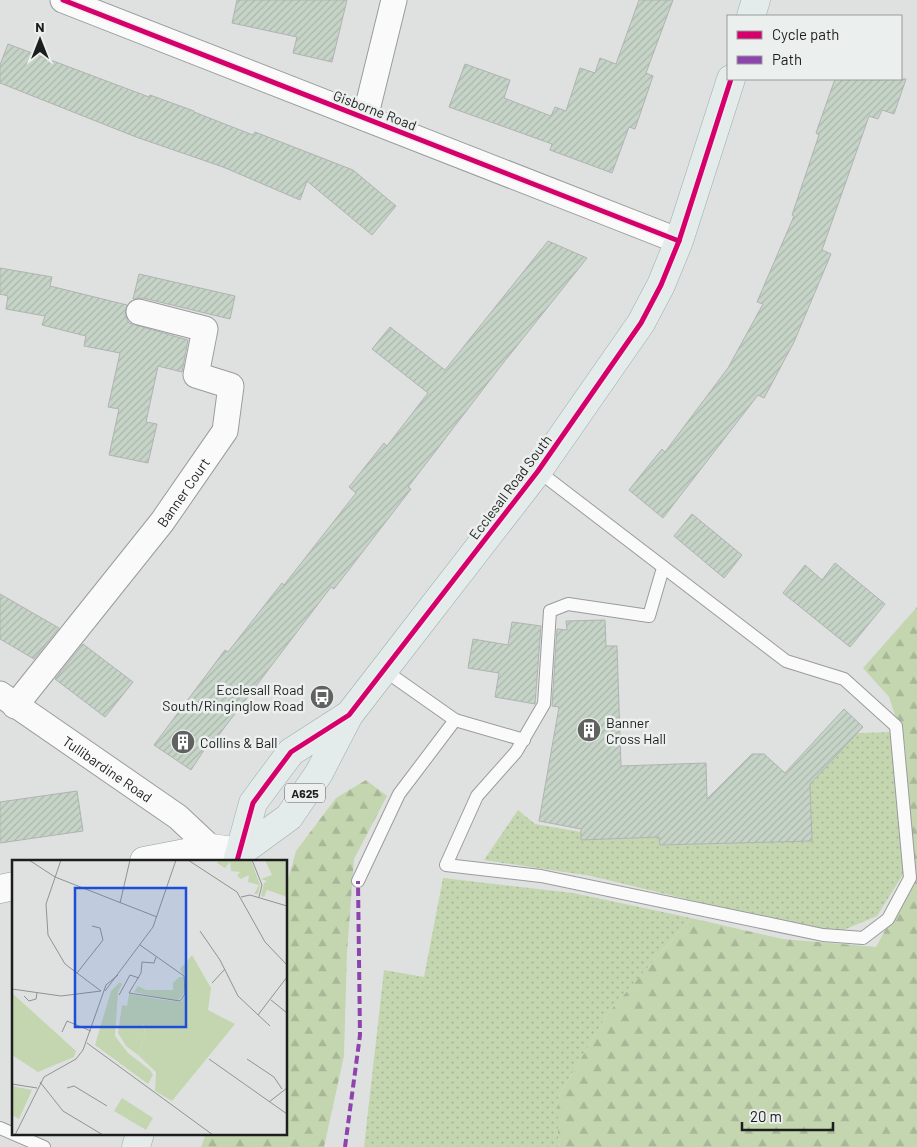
<svg xmlns="http://www.w3.org/2000/svg" width="917" height="1147" font-family="Barlow,sans-serif">
	<defs>
		<pattern id="grass-dots" width="8" height="8" patternUnits="userSpaceOnUse" patternTransform="scale(1.25)"><rect width="8" height="8" fill="#c4d6b0"/><path d="M2 2h.1M6 6h.1" fill="none" stroke="#a8b797" stroke-width="1.8" stroke-linecap="round"/></pattern>
		<pattern id="forest-firs" width="22" height="20" patternUnits="userSpaceOnUse" patternTransform="scale(1.25)"><rect width="22" height="20" fill="#c4d6b0"/><path d="M5 1l3.5 6h-7zM16 11l3.5 6h-7z" fill="#a8b797"/></pattern>
		<pattern id="building-hatch" width="6" height="6" patternUnits="userSpaceOnUse" patternTransform="scale(1.25)"><rect width="6" height="6" fill="#c6d4c8"/><path d="M-1 1l2-2M0 6l6-6M5 7l2-2" fill="none" stroke="#aab6ab"/></pattern>
	</defs>
	<rect width="100%" height="100%" fill="#dfe1e0"/>
	<!-- grass -->
	<g fill="url(#grass-dots)">
		<polygon points="893,732 907,868 877,916 841,931 794,925 591,876 484,860 518,810 535,824 581,832 581,840 659,837 660,845 812,841 810,784 858,733"/>
		<polygon points="443,878 573,893 691,918 609,1012 558,1097 558,1137 560,1147 364,1147 384,970 424,977"/>
	</g>
	<!-- forest -->
	<g fill="url(#forest-firs)">
		<polygon points="917,607 917,1147 560,1147 558,1137 558,1097 609,1012 691,918 783,939 876,947 913,879 905,745 889,697 863,668"/>
		<polygon points="366,780 387,796 354,859 347,953 344,1056 324,1147 201,1147 206,1133 286,1133 286,887 296,851 336,798"/>
	</g>
	<!-- building -->
	<g fill="url(#building-hatch)" stroke="#b1b3b2">
		<polygon points="237,0 347,0 332,62 293,53 297,37 232,23"/>
		<polygon points="639,0 673,0 646,73 653,76 635,129 629,127 612,173 550,150 552,144 449,107 465,64 510,80 504,98 551,116 555,107 566,111 580,68 595,73 600,58 616,64"/>
		<polygon points="8,44 149,97 150,95 194,111 194,112 253,135 255,132 353,170 396,206 372,235 307,181 300,200 223,167 136,137 0,83 0,65"/>
		<polygon points="835,79 906,79 894,114 882,110 878,119 869,116 822,250 831,254 794,342 764,398 758,395 663,518 629,490 662,449 665,452 728,368 763,304 757,302 794,216 792,215 819,135 816,133"/>
		<polygon points="548,241 587,258 500,367 408,487 411,489 334,589 331,587 215,740 212,738 191,770 154,745 225,650 228,652 282,583 284,585 356,493 349,487 384,443 387,446 428,393 372,349 390,327 445,370"/>
		<polygon points="0,268 52,277 50,286 127,305 125,315 129,323 188,340 182,372 158,366 146,422 157,424 148,463 109,455 119,409 108,407 120,353 84,346 86,336 42,325 45,316 6,309 8,296 0,294"/>
		<polygon points="139,274 235,296 230,319 143,298 133,299"/>
		<polygon points="692,514 742,555 724,578 674,536"/>
		<polygon points="835,563 885,604 850,647 783,593 805,565 822,580"/>
		<polygon points="0,594 59,628 34,659 0,639"/>
		<polygon points="605,620 606,646 617,646 621,766 706,763 707,799 752,754 764,754 785,773 844,709 863,727 810,784 812,841 660,845 659,837 581,840 581,829 539,821 559,707 552,706 557,629 567,630 566,621"/>
		<polygon points="512,622 541,626 535,704 495,697 499,673 468,668 473,639 508,645"/>
		<polygon points="83,644 133,682 105,717 55,679"/>
		<polygon points="77,791 83,831 0,843 0,802"/>
	</g>
	<g fill="none" stroke-linecap="round" stroke-linejoin="round">
		<!-- service casing -->
		<g stroke="#9a9c9b" stroke-width="14">
			<g id="service">
				<polyline points="538,471 786,661 844,679 896,726 910,878 888,919 863,938 823,935 541,876 446,865 477,796 516,752 544,704 550,611 568,604 649,616 663,568"/>
				<polyline points="384,670 455,720"/>
				<polyline points="358,881 399,794 455,720 524,740"/>
				<polyline points="0,1128 44,1147"/>
			</g>
		</g>
		<!-- minor casing -->
		<g stroke="#9a9c9b" stroke-width="27">
			<g id="minor">
				<polyline points="63,0 679,241"/>
				<polyline points="365,118 394,0"/>
				<path id="s1" d="M0,694L178,817L211,848"/>
				<path id="s2" d="M15,706L162,522L225,431L231,386L196,375L205,329L139,312"/>
			</g>
		</g>
		<!-- tertiary casing -->
		<g stroke="#9a9c9b" stroke-width="29">
			<g id="tertiary">
				<polyline points="144,861 211,848 241,852"/>
				<polyline points="0,889 14,886"/>
			</g>
		</g>
		<!-- primary casing -->
		<g stroke="#9cadab" stroke-width="29">
			<g id="primary">
				<polyline points="751,16 756,0"/>
				<polyline points="241,852 289,817 319,773 349,715 538,471 641,323 661,285 679,241 731,79"/>
				<polyline points="238,858 253,803 267,784 291,752 347,716"/>
				<polyline points="136,1147 140,1133"/>
			</g>
		</g>
		<!-- service -->
		<use href="#service" stroke="#fafafa" stroke-width="12"/>
		<!-- minor -->
		<use href="#minor" stroke="#fafafa" stroke-width="25"/>
		<!-- tertiary -->
		<use href="#tertiary" stroke="#fafafa" stroke-width="28"/>
		<!-- primary -->
		<use href="#primary" stroke="#e3eceb" stroke-width="28"/>
		<!-- quiet -->
		<polyline stroke="#8e44ad" stroke-width="4" stroke-dasharray="8 4" stroke-linecap="butt" points="345,1147 360,1035 358,881"/>
		<!-- cycleway casing -->
		<g stroke="#ebefed" stroke-width="8">
			<g id="cycleway">
				<polyline points="63,0 679,241"/>
				<polyline points="237,861 253,803 267,784 291,752 349,715 538,471 641,323 661,285 679,241 731,79"/>
			</g>
		</g>
		<!-- cycleway -->
		<use href="#cycleway" stroke="#d6006c" stroke-width="5"/>
	</g>
	<!-- icons -->
	<defs>
		<g id="bus-disc" transform="scale(1.25)"><circle r="9.5" fill="#606261" stroke="#ebefed"/><path d="M-5-6H5V4H4V6H2V4H-2V6H-4V4H-5ZM-3.5-4V0h7V-4ZM-3.5 1.2v1.5H-2V1.2ZM2 1.2v1.5H3.5V1.2Z" fill="#fff"/></g>
		<g id="building-disc" transform="scale(1.25)"><circle r="9.5" fill="#606261" stroke="#ebefed"/><path d="M-4-6H4V6H1V3H-1V6H-4ZM-2.5-4.3h1.7v1.8h-1.7ZM.8-4.3h1.7v1.8H.8ZM-2.5-1h1.7V.8h-1.7ZM.8-1h1.7V.8H.8Z" fill="#fff"/></g>
	</defs>
	<g fill-rule="evenodd">
		<use href="#bus-disc" x="322" y="697"/>
		<use href="#building-disc" x="589" y="730"/>
		<use href="#building-disc" x="183" y="742"/>
	</g>
	<g text-anchor="middle" dominant-baseline="central" stroke-width="5" stroke-linejoin="round" paint-order="stroke">
		<!-- shield labels -->
		<rect fill="#ebefed" stroke="#5a5d5b" stroke-width="1" x="285" y="783.5" width="40" height="19" rx="4"/>
		<g font-size="12" font-weight="bold" fill="#1c1e1d">
			<text x="305" y="793">A625</text>
		</g>
		<!-- street labels -->
		<g font-size="14" fill="#1c1e1d" stroke="#ebefed">
			<text transform="translate(375 110) rotate(21)">Gisborne Road</text>
			<text transform="translate(510 487) rotate(-53)">Ecclesall Road South</text>
			<text stroke="none"><textPath href="#s2" startOffset="272">Banner Court</textPath></text>
			<text stroke="none"><textPath href="#s1" startOffset="131">Tullibardine Road</textPath></text>
		</g>
		<!-- poi labels -->
		<g font-size="14" fill="#1c1e1d" stroke="#ebefed" text-anchor="start">
			<text x="304" y="689" text-anchor="end">Ecclesall Road<tspan x="304" dy="16">South/Ringinglow Road</tspan></text>
			<text x="606" y="722">Banner<tspan x="606" dy="16">Cross Hall</tspan></text>
			<text x="200" y="742">Collins &amp; Ball</text>
		</g>
	</g>
	<!-- overview -->
	<g transform="translate(12 860)">
		<rect width="275" height="275" fill="#dfe1e0"/>
		<path d="M167,117H171L173,133L165,141L122,132L126,126L134,130H161V123ZM117,134L147,139L137,150L131,165L133,173L126,195L114,186L106,173L110,145L115,146Z" fill="#c4d6b0"/>
		<path d="M180,95L199,128L196,150L223,164L160,241L143,231L144,212L126,195L133,173L131,161L137,150L147,139L169,142L174,134L173,118L168,109ZM108,122L110,124L106,132L103,176L116,193L138,210L141,215L136,224L83,185L99,131Z" fill="#c4d6b0"/>
		<path d="M0,133L64,191L62,197L26,212L0,195Z" fill="#c4d6b0"/>
		<path d="M207,0H239L248,25L246,34H242L247,25L236,22L237,15L229,19L225,16L228,12L219,11L218,2L213,8L205,3ZM253,0H275V37L255,30L252,37L249,36L252,23L255,21L249,19L260,15ZM0,226L20,230L7,259L0,255Z" fill="#c4d6b0"/>
		<path d="M110,238L141,258L134,270L102,251Z" fill="#c4d6b0"/>
		<path fill="none" stroke="#919392" stroke-width="1" d="M17,0L43,17L145,57M49,0L34,44L36,75L53,104L89,131M176,0L225,32L253,82L275,105M240,0L250,25L247,37M229,37L238,35L275,46M108,43L118,0M188,71L208,100L226,136L258,166M128,85L172,116L173,134L168,141L117,133L129,113L130,102L142,103L144,97M65,113L91,80L88,68L80,66M200,123L213,109M0,129L49,136L89,131M93,131L141,67L164,0M107,135L118,115L127,118M12,136L17,141L24,139L25,133M259,140L275,153M246,155L275,117M50,172L55,161L79,171M75,183L201,275M197,199L275,254M235,199L262,217L270,229M28,222L51,251L91,275M0,224L25,228M55,228L62,226L95,246M257,242L275,228M3,275L32,217L64,199L71,190L94,125L106,115"/>
		<path fill="#1d4ed8" fill-opacity="0.15" stroke="#1d4ed8" stroke-width="2.5" d="M63,28H174V167H63Z"/>
		<rect width="275" height="275" fill="none" stroke="#1c1e1d" stroke-width="2.5"/>
	</g>
	<!-- legend -->
	<rect x="727" y="15" width="175" height="65" fill="#ebefed" stroke="#989b9a"/>
	<rect x="737" y="31" width="25" height="8" fill="#d6006c" stroke="#989b9a"/>
	<text x="772" y="40" font-size="15" fill="#1c1e1d">Cycle path</text>
	<rect x="737" y="56" width="25" height="8" fill="#8e44ad" stroke="#989b9a"/>
	<text x="772" y="65" font-size="15" fill="#1c1e1d">Path</text>
	<!-- north arrow -->
	<g transform="translate(40 40)" stroke="#ebefed" stroke-width="4" paint-order="stroke">
	<path d="M0-4L9 19L0 12L-9 19Z" fill="#1c1e1d"/>
	<text y="-8" font-size="14" font-weight="bold" text-anchor="middle" fill="#1c1e1d">N</text>
	</g>
	<!-- scale -->
	<path d="M742 1122v8h91v-8" fill="none" stroke="#1c1e1d" stroke-width="2.5"/>
	<text x="750" y="1122" font-size="15" fill="#1c1e1d" stroke="#ebefed" stroke-width="4" paint-order="stroke">20 m</text>
</svg>
